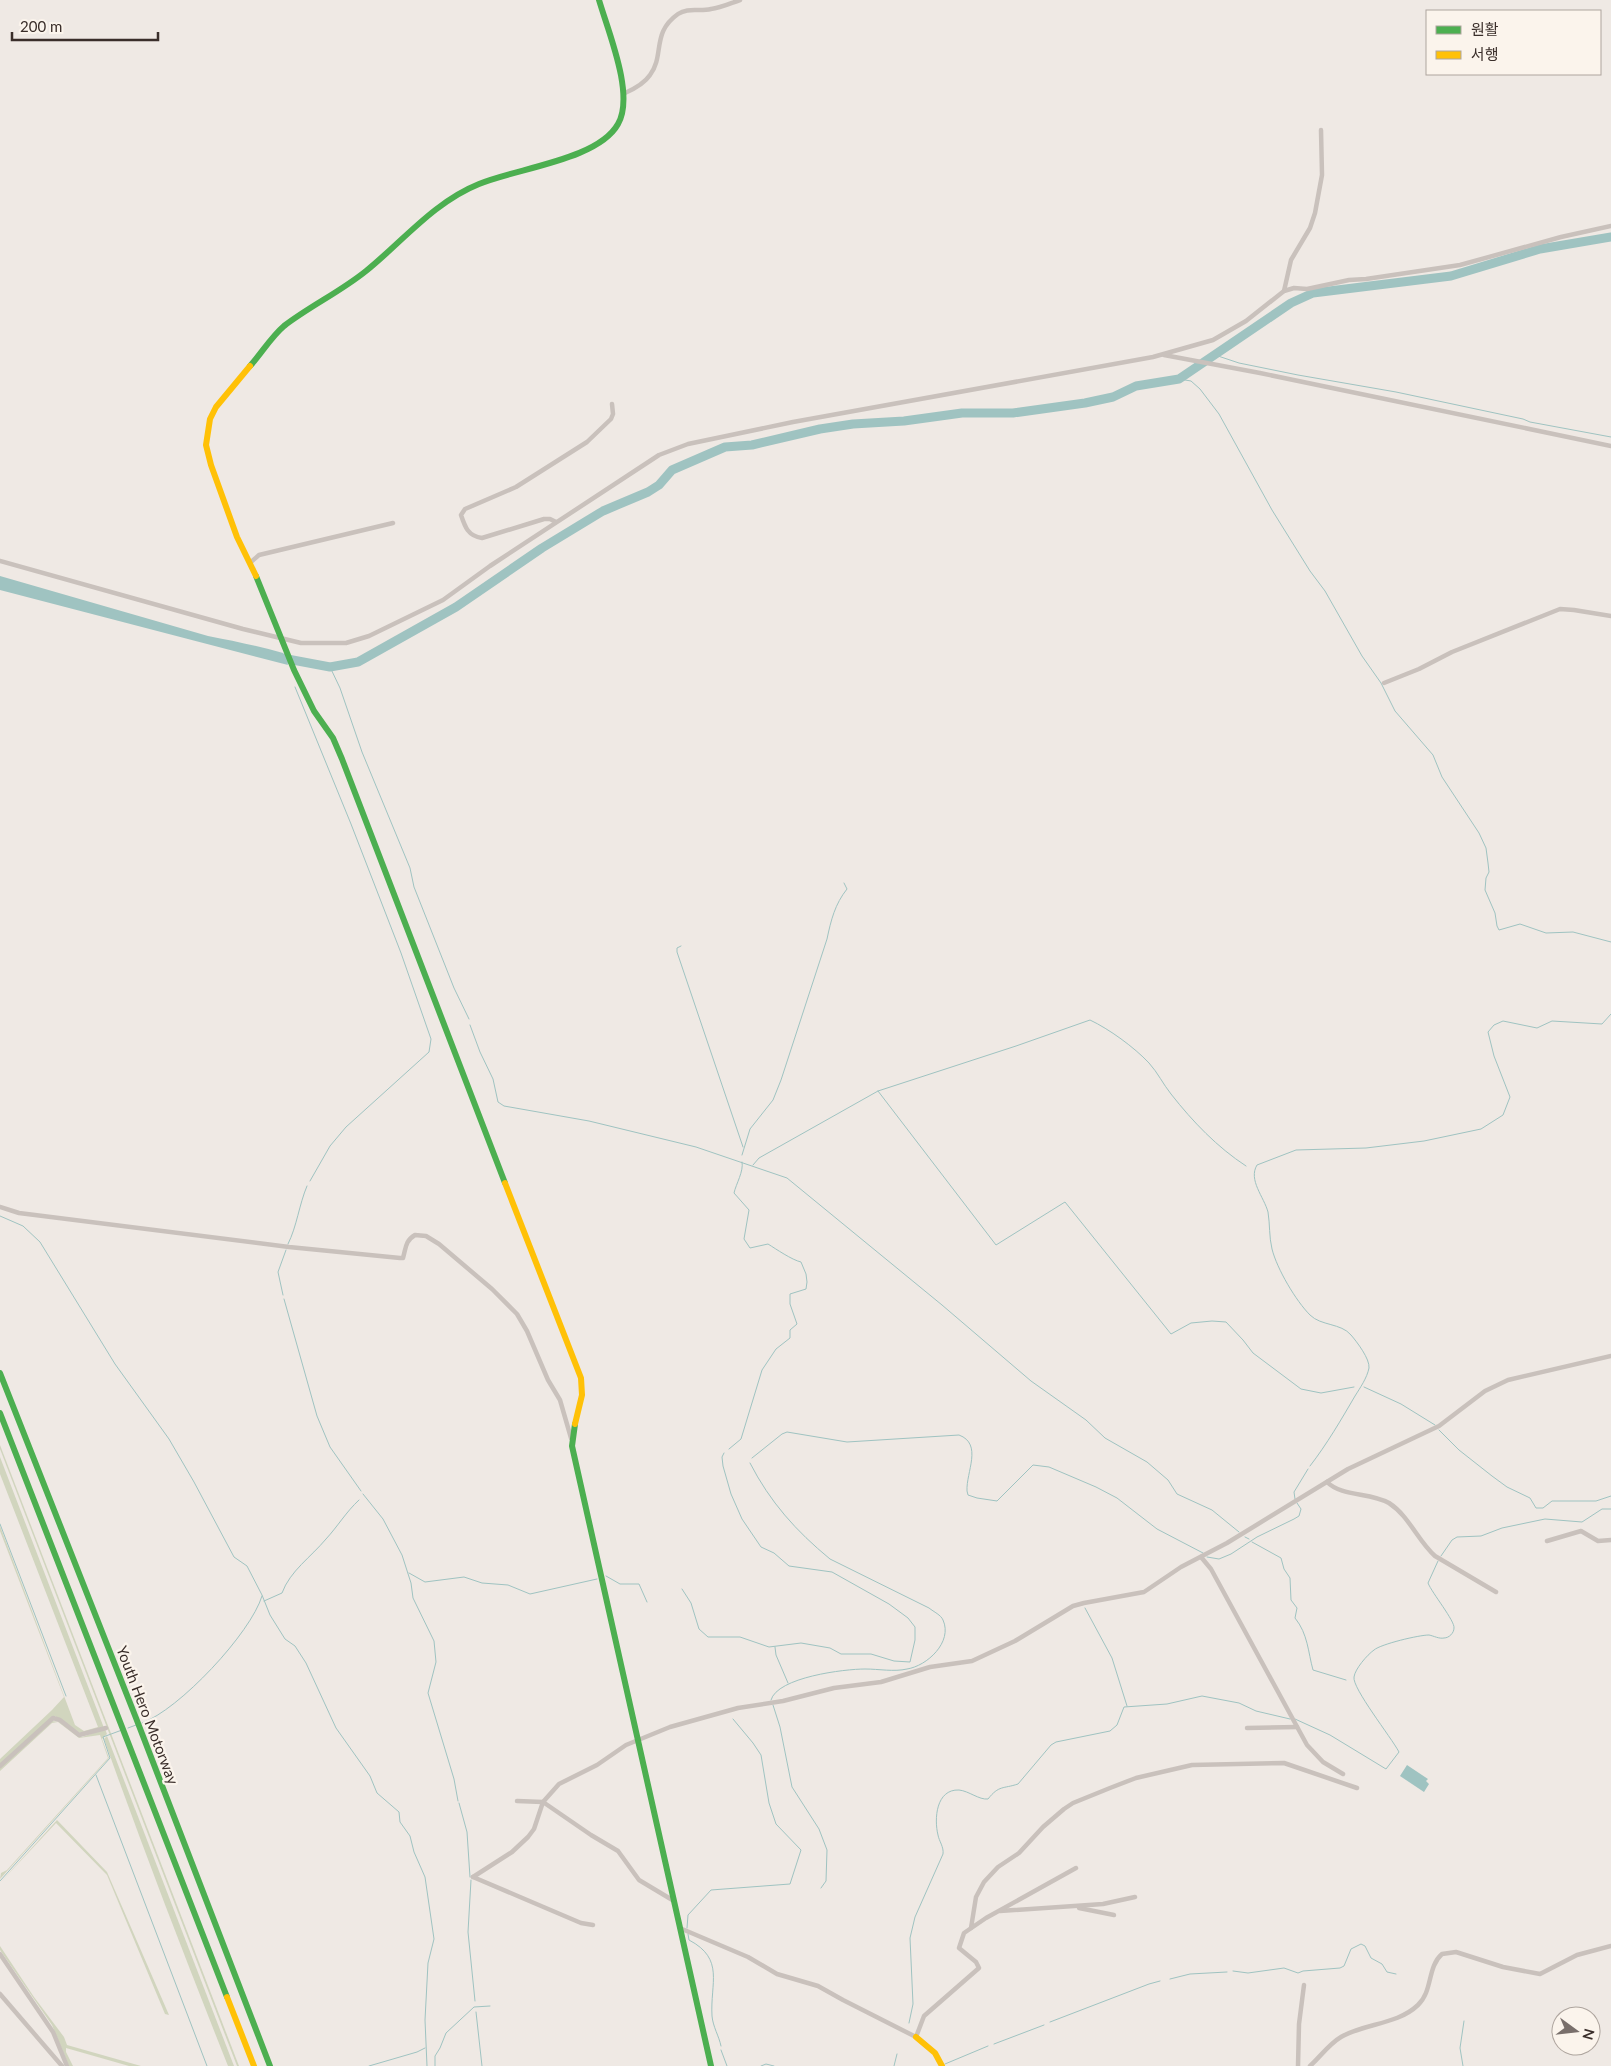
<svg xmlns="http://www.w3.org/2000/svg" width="1611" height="2066" font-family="Lato,'Noto Sans KR',sans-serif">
	<rect width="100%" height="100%" fill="#efe9e4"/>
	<!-- green -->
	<g fill="#d1d5be">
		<polygon points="0,1445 239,2066 237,2066 0,1449"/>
		<polygon points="0,1457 104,1728 79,1733 55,1716 0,1764 0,1759 52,1710 64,1697 0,1531 0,1526 75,1725 84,1731 98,1727 0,1474"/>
		<polygon points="52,1721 60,1722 82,1737 105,1729 107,1734 102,1739 109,1758 0,1879 1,1873 7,1870 108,1758 100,1735 79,1738 58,1722 52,1723 0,1771 0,1768"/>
		<path d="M107,1736L234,2066H228C185,1958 143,1849 104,1739Z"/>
		<polygon points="57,1820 107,1872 169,2015 165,2014 107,1875 56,1823 0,1883"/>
		<polygon points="0,1946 34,1997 64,2037 67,2045 141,2066 129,2066 66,2048 66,2052 73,2066 69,2066 52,2025 0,1950"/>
	</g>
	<!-- water -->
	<g fill="#9fc3c1">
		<path d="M0,576L208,636C234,641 258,646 283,653L288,665L0,590Z"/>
		<polygon points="1407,1765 1428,1779 1426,1781 1429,1784 1424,1792 1400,1776"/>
	</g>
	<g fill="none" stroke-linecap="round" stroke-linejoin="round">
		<!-- stream -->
		<g stroke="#9fc3c1" stroke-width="1">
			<polyline points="1215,355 1239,363 1298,375 1396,392 1523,419 1530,422 1611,437"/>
			<polyline points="1179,379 1191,381 1200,389 1219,414 1272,510 1310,571 1325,591 1362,656 1381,683 1395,711 1433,755 1442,777 1479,833 1486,848 1488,863 1489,872 1486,878 1485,890 1495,913 1497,926 1499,930 1520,924 1546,933 1573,932 1611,942"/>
			<polyline points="330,667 340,688 362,752 410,868 414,887 454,988 469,1019"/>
			<polyline points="295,687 351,824 401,953 431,1039 429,1052 346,1127 330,1146 310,1181"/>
			<polyline points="681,946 677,948 677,952 743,1147"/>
			<polyline points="470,1025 480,1052 493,1079 498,1102 504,1106 589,1121 696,1147 787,1178 942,1305 1031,1381 1086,1420 1105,1438 1147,1462 1168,1480 1177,1494 1212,1510 1239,1532"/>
			<polyline points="878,1091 996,1245 1065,1202 1171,1334 1191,1323 1212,1321 1226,1322 1243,1340 1253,1353 1301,1389 1321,1393 1354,1387"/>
			<path d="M742,1155L750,1129L773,1100L781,1080L827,939C831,920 835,904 847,889L844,883"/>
			<path d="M753,1165L759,1158L878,1091L1016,1046L1090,1020C1109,1029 1134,1047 1149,1063C1158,1073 1163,1084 1171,1094C1193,1122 1217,1147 1246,1166"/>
			<polyline points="0,1216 23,1226 40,1242 115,1364 169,1439 194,1482 234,1557 247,1566 262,1595 270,1615 285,1639 295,1646 306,1663 336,1728 370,1776 377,1793 399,1812 400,1822 410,1836 414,1852 425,1877 434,1939 428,1963 425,2020 427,2066"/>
			<path d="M288,1244C297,1226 299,1205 307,1186"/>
			<polyline points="283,1295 278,1272 286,1250"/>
			<polyline points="284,1299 317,1416 330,1447 361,1491"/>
			<polyline points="1364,1387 1401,1404 1435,1425"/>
			<polyline points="1439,1430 1459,1450 1492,1476 1507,1487 1530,1498 1536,1508 1543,1508 1552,1501 1596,1501 1611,1496"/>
			<path d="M729,1449L741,1439L762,1370L776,1349L790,1338V1330L797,1324L790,1304V1294L806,1289L807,1282L806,1274L801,1262C792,1260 776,1249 768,1244L750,1248L744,1239L749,1210L734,1193C736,1184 744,1171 742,1162"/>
			<path d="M752,1458L782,1434L787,1432L847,1442L959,1435C983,1444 966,1472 967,1491L968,1495L977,1498L997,1501L1033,1465L1049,1467L1096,1487L1117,1498L1157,1529L1203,1553"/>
			<path d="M750,1463C770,1502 796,1531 830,1559L929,1608C934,1612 941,1615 943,1620C953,1642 927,1666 907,1669C894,1672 879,1669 865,1669C845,1669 777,1677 771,1700"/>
			<path d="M1310,1466C1327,1444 1341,1420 1355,1396C1360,1388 1367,1378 1369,1368C1370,1359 1357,1342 1351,1335C1341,1323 1321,1326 1310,1315C1296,1301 1277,1269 1272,1249C1269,1237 1270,1224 1268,1212C1264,1197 1248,1180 1257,1165L1296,1150L1366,1148L1424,1141L1481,1129L1503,1115L1510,1097L1494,1056L1488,1032L1494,1025L1503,1021L1537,1028L1552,1021L1602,1024L1611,1014"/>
			<polyline points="363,1494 383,1519 402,1555 411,1583 413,1598 434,1641 436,1662 428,1693 454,1779 458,1801"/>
			<polyline points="1295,1499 1294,1492 1308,1469"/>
			<polyline points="0,1524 66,1696"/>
			<polyline points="1245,1537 1249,1539"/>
			<path d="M1252,1542L1281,1558L1284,1569L1290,1578L1291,1600L1297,1608L1295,1618C1308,1634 1308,1652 1313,1670L1346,1680"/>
			<polyline points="1441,1556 1452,1540 1457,1537 1481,1536 1502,1528 1545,1519 1582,1522 1602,1509 1611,1509"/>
			<polyline points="1207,1557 1219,1559 1231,1554 1257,1537 1294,1519 1299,1516 1301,1509 1297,1503"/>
			<polyline points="409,1573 425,1582 464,1577 482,1583 508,1585 530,1594 597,1579"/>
			<polyline points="606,1576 620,1584 639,1584 647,1602"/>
			<polyline points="682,1589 691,1603 699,1629 708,1637 740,1637 769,1647 801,1643 830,1648 841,1654 871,1654 894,1661 910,1662 915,1640 915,1627 908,1618 889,1604 832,1572 789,1566 774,1553 761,1547 742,1519 731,1494 723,1466 722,1457 724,1453"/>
			<path d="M264,1601L282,1593C290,1571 311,1557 326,1539C338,1526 346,1512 359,1500"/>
			<polyline points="1085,1608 1112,1658 1127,1706"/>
			<polyline points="775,1647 776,1655 788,1683"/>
			<polyline points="773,1705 780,1727 792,1787 819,1829 827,1850 826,1881 821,1888"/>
			<path d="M1295,1719L1330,1735L1386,1769L1399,1752C1391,1737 1352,1688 1354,1677C1355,1669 1367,1655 1374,1650C1381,1644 1419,1635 1429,1635C1434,1636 1439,1639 1444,1638C1449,1638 1454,1633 1454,1628C1455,1621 1432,1593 1428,1583L1438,1561"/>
			<path d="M142,1723C179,1710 251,1633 262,1596"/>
			<polyline points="128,1728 136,1725"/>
			<polyline points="96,1775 207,2066"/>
			<polyline points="459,1803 467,1832 470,1877"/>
			<polyline points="471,1880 468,1932 475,2001"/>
			<polyline points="0,1881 110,1758 103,1737 122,1730"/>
			<polyline points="687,1928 688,1915 711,1890 790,1884 801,1850 776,1824 769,1803 761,1755 753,1743 733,1719"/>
			<path d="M688,1934L689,1940C725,1959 710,1983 712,2016C713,2027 719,2036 721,2046"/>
			<polyline points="1233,1971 1248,1973 1284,1968 1298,1973 1303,1971 1340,1968 1344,1966 1351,1949 1361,1944 1365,1946 1371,1958 1382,1964 1387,1972 1396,1974"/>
			<polyline points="1170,1979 1190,1974 1227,1972"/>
			<polyline points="476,2012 482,2066"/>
			<polyline points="1050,2022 1149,1984 1160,1981"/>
			<path d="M909,2023L913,2004L910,1938L915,1917L943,1854C944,1847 939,1841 938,1835C934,1819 936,1789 959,1790C969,1791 979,1800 988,1799C999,1785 1003,1789 1018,1784L1051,1745L1056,1742L1110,1731L1117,1725L1124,1707L1167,1704L1202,1696L1239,1703L1256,1711L1290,1719"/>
			<polyline points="994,2044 1044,2025"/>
			<polyline points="721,2050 727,2066"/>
			<polyline points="945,2064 988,2046"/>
			<polyline points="369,2066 417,2052 425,2048"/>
			<polyline points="435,2066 435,2056 440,2048 446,2033 474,2007 490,2006"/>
			<polyline points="761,2066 766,2064 774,2066"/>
			<polyline points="894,2066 897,2054"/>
			<polyline points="1463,2066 1460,2048 1464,2021"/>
		</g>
		<!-- river -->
		<polyline stroke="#9fc3c1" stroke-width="9" points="282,658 330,667 358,662 456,607 542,548 603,511 648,492 659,485 672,470 725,447 752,445 820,429 853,424 904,421 962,413 1013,413 1085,403 1113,397 1136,386 1179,379 1291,303 1313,293 1451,276 1540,249 1611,237"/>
		<!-- street -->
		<g stroke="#c9c1bc" stroke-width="4.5">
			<path d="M625,93C634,89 644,84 650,75C665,55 651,33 678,14C688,7 699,12 711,9C721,8 731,3 740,0"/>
			<polyline points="1284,291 1291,260 1310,228 1315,213 1322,175 1321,130"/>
			<polyline points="1164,355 1260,373 1611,446"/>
			<path d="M556,522L550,519H544L482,538C468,536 465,527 461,515L465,509L516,487L587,442L611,419L613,414L612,404"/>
			<polyline points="0,561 243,629 301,643 346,643 369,636 443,600 490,566 659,455 688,444 793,422 1153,357 1213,340 1246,321 1284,291 1294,288 1307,289 1349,280 1366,279 1460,265 1561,237 1611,226"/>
			<polyline points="251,562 259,555 393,523"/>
			<polyline points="1384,683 1419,669 1452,652 1560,609 1574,610 1611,616"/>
			<path d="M0,1207L19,1213L289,1247L400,1258H403C406,1248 405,1241 415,1235L426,1236L439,1244L492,1289L517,1314L527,1331L548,1380L560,1400L571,1438"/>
			<path d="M1327,1482C1342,1497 1370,1492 1389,1503C1409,1516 1418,1541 1435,1556L1496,1592"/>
			<polyline points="1547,1541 1581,1531 1598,1541 1611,1540"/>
			<polyline points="1201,1557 1211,1569 1307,1745 1323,1762 1343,1774"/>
			<polyline points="1247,1728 1297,1727"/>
			<polyline points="0,1766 53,1718 60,1720 79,1735 106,1728"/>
			<polyline points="517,1801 543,1802 591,1835 618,1851 639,1880 674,1901"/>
			<polyline points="473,1877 512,1852 528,1837 534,1829 543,1802 559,1784 597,1765 626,1745 670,1727 738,1708 783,1701 834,1688 881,1682 930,1667 972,1661 1015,1641 1073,1606 1084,1603 1144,1592 1181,1567 1227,1543 1348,1469 1439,1426 1485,1391 1508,1380 1611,1356"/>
			<polyline points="473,1877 581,1923 593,1925"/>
			<polyline points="1079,1908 1114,1915"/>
			<polyline points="1000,1911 1103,1904 1135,1897"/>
			<polyline points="971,1928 976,1897 984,1882 998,1867 1019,1853 1043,1827 1064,1809 1073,1803 1110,1788 1136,1778 1192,1765 1284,1763 1357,1788"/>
			<polyline points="682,1929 748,1957 777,1974 818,1986 843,2000 916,2037 924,2016 979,1968 976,1962 959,1948 964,1933 986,1918 1076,1868"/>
			<polyline points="0,1954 53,2032 67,2066"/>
			<polyline points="0,1994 62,2066"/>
			<polyline points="1298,2066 1299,2024 1304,1985"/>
			<path d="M1310,2066C1320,2057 1329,2044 1341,2037C1365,2023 1397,2025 1418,2005C1433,1991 1427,1967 1442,1954L1456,1952L1503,1967L1540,1974L1577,1955L1611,1946"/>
		</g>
		<!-- fast -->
		<g stroke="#4caf50" stroke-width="6">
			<path d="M250,366C261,354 271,337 284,326C310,306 340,292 366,271C402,242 434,202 479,184C517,168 598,160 618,124C635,95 608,31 599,0"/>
			<polyline points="256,576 294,670 314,711 333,738 342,759 505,1183"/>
			<polyline points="0,1373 136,1718 270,2066"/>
			<polyline points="0,1413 227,1997"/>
			<polyline points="575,1424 572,1446 711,2066"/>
		</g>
		<!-- slow -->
		<g stroke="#ffc107" stroke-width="6">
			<polyline points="250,366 216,407 210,419 206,445 211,465 237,537 256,576"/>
			<polyline points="505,1183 581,1378 582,1395 575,1424"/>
			<polyline points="227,1997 254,2066"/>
			<polyline points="916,2037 935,2053 942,2066"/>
		</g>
	</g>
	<g text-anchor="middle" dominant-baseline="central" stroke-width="4.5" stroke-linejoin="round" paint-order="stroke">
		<!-- street labels -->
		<g font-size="15" fill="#3a2e2a" stroke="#fbf4ec">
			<text transform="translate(148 1715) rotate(69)">Youth Hero Motorway</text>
		</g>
	</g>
	<!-- legend -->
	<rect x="1426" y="10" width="175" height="65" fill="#fbf4ec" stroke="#aea59e"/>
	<rect x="1436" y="26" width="25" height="8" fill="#4caf50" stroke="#aea59e"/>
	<text x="1471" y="35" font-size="15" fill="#3a2e2a">원활</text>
	<rect x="1436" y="51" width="25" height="8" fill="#ffc107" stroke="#aea59e"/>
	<text x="1471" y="60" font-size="15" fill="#3a2e2a">서행</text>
	<!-- north arrow -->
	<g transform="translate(1576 2031) rotate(105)"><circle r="24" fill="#fbf4ec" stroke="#aea59e"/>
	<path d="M0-4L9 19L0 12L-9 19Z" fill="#796f6b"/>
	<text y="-8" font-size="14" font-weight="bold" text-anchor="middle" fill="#3a2e2a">N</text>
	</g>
	<!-- scale -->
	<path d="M12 32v8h146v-8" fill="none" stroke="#3a2e2a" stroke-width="2.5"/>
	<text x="20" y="32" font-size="15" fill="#3a2e2a" stroke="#fbf4ec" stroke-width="4" paint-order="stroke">200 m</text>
</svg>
